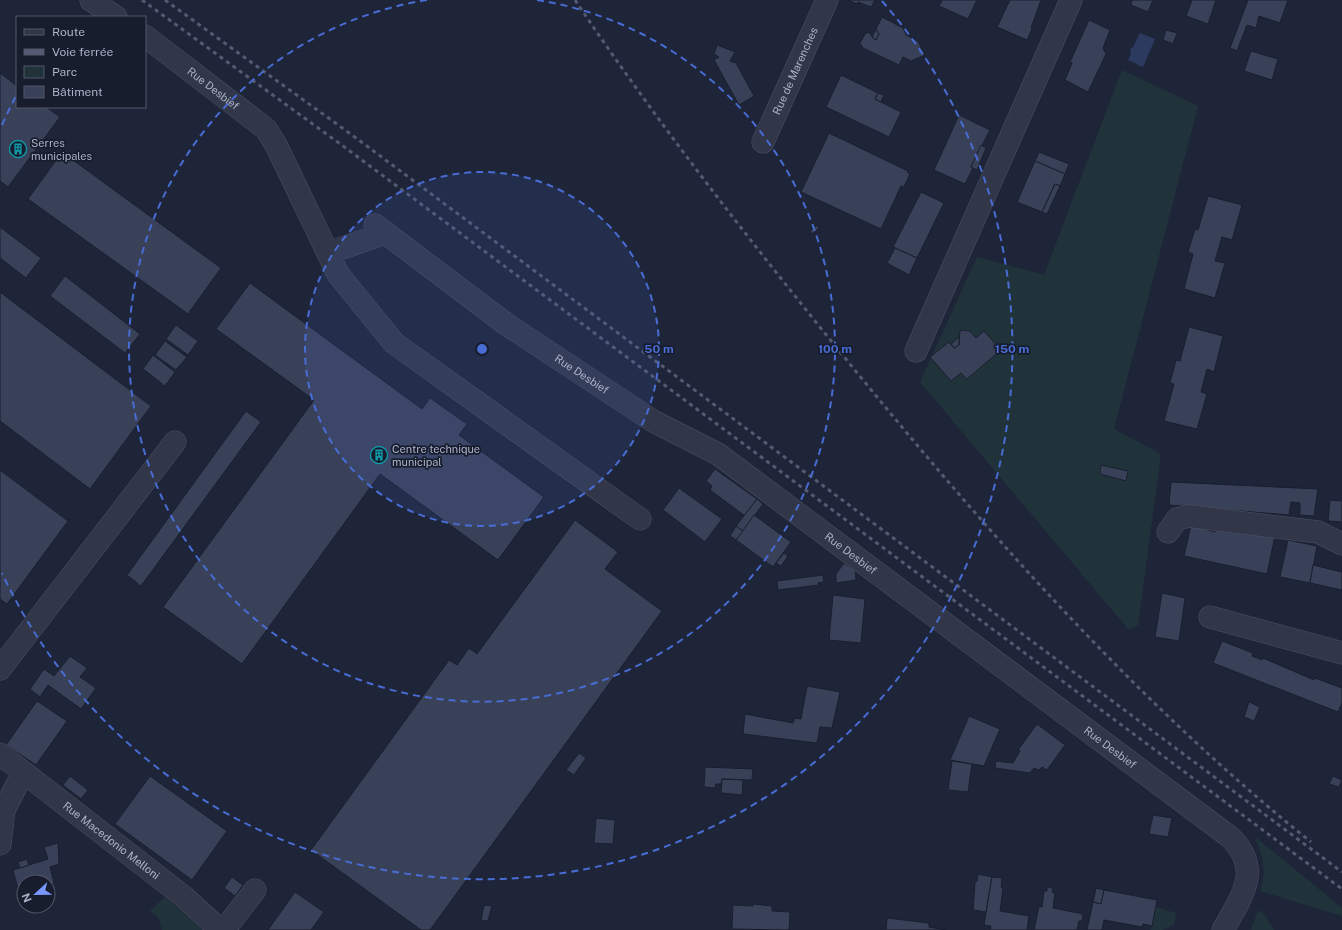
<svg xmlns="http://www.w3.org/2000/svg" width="1342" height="930" font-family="'Public Sans',sans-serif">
	<rect width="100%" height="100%" fill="#1e2539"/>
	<!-- green -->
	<g fill="#20333a">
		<polygon points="1122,70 1198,106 1114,429 1161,454 1138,625 1129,630 920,382 977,257 1044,275"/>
		<path d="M1254,836L1342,908V916L1260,891C1267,871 1263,855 1254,836Z"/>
		<polygon points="165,897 202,930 162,930 158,917 150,911"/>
		<polygon points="1156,907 1176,913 1174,925 1162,930 1151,930"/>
		<polygon points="1258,910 1265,915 1274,930 1251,930"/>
	</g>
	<!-- water -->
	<polygon fill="#2d3a5f" points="1140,33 1155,39 1143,67 1128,60 1131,54 1130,49 1133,47"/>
	<!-- building -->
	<g fill="#394159" stroke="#191f2f">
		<polygon points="848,0 875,0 871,7 858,2 857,4"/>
		<polygon points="942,0 977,0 968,19 939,6"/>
		<polygon points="1010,0 1041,0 1031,28 1032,29 1027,40 997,27"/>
		<polygon points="1132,0 1153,0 1148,12 1131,5"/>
		<polygon points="1192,0 1216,0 1208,24 1186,16"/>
		<polygon points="1248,0 1288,0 1280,23 1259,16 1256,28 1247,25 1237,51 1230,48"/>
		<polygon points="882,17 903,28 906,35 918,41 925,55 911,61 903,57 899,65 863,48 860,43 865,34 869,32 872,37 876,40 879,34 876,29"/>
		<polygon points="1089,20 1110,30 1103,48 1106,54 1088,92 1065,80 1072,63 1070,62"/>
		<polygon points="876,29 879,34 876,40 872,37"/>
		<polygon points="1166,30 1177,33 1173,44 1163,40"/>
		<polygon points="717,45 735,52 730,61 736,63 754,96 739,105 714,60 719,57 714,54"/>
		<polygon points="1251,51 1278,59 1272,80 1244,71"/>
		<polygon points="0,73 17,86 17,107 46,107 60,117 8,187 0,181"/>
		<polygon points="841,75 878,93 875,99 901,112 889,137 826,107"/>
		<polygon points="878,93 884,95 881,102 875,99"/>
		<polygon points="959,115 990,130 971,167 973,168 965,184 934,170"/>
		<polygon points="829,133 908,171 907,172 910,174 904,187 901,186 881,229 801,192"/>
		<polygon points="981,145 986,148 977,170 971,167"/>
		<polygon points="62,152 221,268 188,314 28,199"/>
		<polygon points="1039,152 1069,164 1065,174 1035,161"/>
		<polygon points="1035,161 1065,174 1060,186 1055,184 1042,212 1017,202"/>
		<polygon points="1055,184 1060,186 1047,214 1042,212"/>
		<polygon points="921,192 944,203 917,258 893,247"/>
		<polygon points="1208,196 1242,205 1232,240 1222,237 1215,261 1225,263 1215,298 1184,289 1193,254 1188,252 1195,229 1198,230"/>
		<polygon points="817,225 819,228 812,234 810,231"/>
		<polygon points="0,227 41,258 26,278 0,258"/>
		<polygon points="895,248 917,258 909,275 887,263"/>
		<polygon points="65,276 140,334 125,353 50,296"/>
		<polygon points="250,283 422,409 430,398 467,424 459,435 544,497 498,560 380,474 242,664 163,607 314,400 216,329"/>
		<polygon points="0,292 151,406 90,489 0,421"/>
		<polygon points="176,325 198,341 188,355 166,339"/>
		<polygon points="1189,327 1223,336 1214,372 1207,369 1201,392 1207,394 1197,429 1164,421 1174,384 1170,383 1176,360 1180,361"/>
		<polygon points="960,330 970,331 976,338 984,331 1001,350 967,379 961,373 951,381 930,357 949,342 954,348 959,345"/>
		<polygon points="959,337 959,345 954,348 951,344"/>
		<polygon points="165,341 187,357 176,370 155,355"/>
		<polygon points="153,355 175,372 165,386 143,369"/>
		<polygon points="246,411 261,422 141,586 127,575"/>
		<polygon points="1101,465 1128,471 1126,481 1100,474"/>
		<polygon points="715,469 757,499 745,516 710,490 712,486 706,481"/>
		<polygon points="0,470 68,521 7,604 0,599"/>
		<polygon points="1171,482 1318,489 1314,516 1300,515 1300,503 1291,502 1289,515 1169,505"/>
		<polygon points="679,488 722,519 705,542 663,510"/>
		<polygon points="757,499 763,504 743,531 736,526"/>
		<polygon points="1330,500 1342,501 1342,522 1328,521"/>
		<polygon points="754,515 791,542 773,567 736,540"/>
		<polygon points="575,520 618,552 605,569 662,611 430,930 421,930 311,850 449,660 457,665 469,648 477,654"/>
		<polygon points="1218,524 1275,536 1267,574 1184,556 1191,525 1215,532"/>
		<polygon points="736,526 743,531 736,540 730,536"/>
		<polygon points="1288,540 1317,546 1310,583 1280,577"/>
		<polygon points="784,553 788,556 781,566 776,563"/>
		<polygon points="844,563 855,570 856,580 836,583 836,574"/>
		<polygon points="1313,565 1342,572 1342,590 1310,583"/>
		<polygon points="823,575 824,582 818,583 819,585 778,590 777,581"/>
		<polygon points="1162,593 1185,598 1179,641 1155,637"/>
		<polygon points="833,595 865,599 861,643 829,640"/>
		<polygon points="1222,641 1253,653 1252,656 1262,660 1263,658 1314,680 1315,678 1342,688 1342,703 1338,712 1213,663"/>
		<polygon points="70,656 87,668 80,677 96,688 81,709 48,685 40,697 30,689 44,669 54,676"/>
		<polygon points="807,686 840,692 832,728 820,727 817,743 743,734 745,714 793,723 795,718 801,719"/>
		<polygon points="37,701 67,721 36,765 6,745"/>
		<polygon points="1249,702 1260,707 1254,721 1244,717"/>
		<polygon points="969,716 1000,729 984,766 950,760"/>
		<polygon points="1037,724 1065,745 1047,770 1042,767 1039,770 1034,768 1030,773 995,768 996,761 1013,763 1020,751 1018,750"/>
		<polygon points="579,753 586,758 574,775 566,770"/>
		<polygon points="952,761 972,764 968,792 948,790"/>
		<polygon points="705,767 753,769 752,780 722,779 721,784 716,784 715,788 704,787"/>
		<polygon points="70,776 88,790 81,799 63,785"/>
		<polygon points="150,776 227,831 192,880 115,824"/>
		<polygon points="1333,776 1342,780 1339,787 1329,784"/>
		<polygon points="722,779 743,780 742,795 721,793"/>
		<polygon points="1153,815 1172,818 1168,837 1149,834"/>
		<polygon points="596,818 615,820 613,844 594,843"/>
		<polygon points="58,843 59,864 50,867 54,883 48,885 48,882 24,882 24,892 19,893 13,870 48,859 44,847"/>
		<polygon points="27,859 29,865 20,868 18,862"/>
		<polygon points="978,874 992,877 986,912 973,910 975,882 977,881"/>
		<polygon points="232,877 243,885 235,896 224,888"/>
		<polygon points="992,877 1002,878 1001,887 1003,888 1000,911 1029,916 1027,930 990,930 991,926 984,925"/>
		<polygon points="1047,887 1053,888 1052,892 1055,893 1053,908 1083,914 1082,921 1079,921 1077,930 1034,930 1039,906 1042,907 1044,891 1047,891"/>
		<polygon points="1096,888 1104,890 1101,904 1093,902"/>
		<polygon points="1104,890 1157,900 1152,926 1143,924 1142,927 1104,920 1102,930 1087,930 1093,902 1101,904"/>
		<polygon points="295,892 324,912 311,930 268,930"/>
		<polygon points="753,904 772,906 772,911 790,912 789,930 732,929 733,905 753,906"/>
		<polygon points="484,905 492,906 488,921 481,920"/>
		<polygon points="887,918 929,923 929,927 946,930 886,930"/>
	</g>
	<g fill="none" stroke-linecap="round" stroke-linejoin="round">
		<!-- minor casing -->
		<g stroke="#4c5264" stroke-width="23">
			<g id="minor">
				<polyline points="91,0 116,17"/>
				<path id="s1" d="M145,36L266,129L276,145L338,274L394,343L640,519"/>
				<path id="s2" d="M763,142L827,0"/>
				<path id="s3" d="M375,225L506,324L653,421L718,454L1230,837C1263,869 1242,896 1223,930"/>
				<polyline points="328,253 386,233"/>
				<polyline points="916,351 1071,0"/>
				<polyline points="1168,532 1177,519 1189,516 1318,532 1342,544"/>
				<polyline points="1210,617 1342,653"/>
				<polyline points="0,669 175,442"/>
				<path id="s4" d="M0,754L183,896L220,930"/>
				<polyline points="0,844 4,810 23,773"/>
				<polyline points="224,930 255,890"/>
			</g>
		</g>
		<!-- minor -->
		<use href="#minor" stroke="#313749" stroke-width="22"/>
		<!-- rail -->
		<g stroke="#535a71" stroke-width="3" stroke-dasharray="4 4" stroke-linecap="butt">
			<polyline points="142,0 343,146 1342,889"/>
			<polyline points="165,0 352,135 1342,872"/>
			<path d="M575,0C661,128 756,249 854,369C993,539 1139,704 1311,842"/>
		</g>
	</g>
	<!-- distance rings -->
	<circle cx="482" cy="349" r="177" fill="#486cd3" fill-opacity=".12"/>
	<g fill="none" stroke="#486cd3" stroke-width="2" stroke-dasharray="7 5">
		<circle cx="482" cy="349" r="177"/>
		<path d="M537 0A353 353 0 1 1 427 0"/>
		<path d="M2 125A530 530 0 0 1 16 96M882 1A530 530 0 1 1 2 573"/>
	</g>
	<!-- icons -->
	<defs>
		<g id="building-ring" transform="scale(0.9)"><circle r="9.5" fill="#171d2d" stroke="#0f9aa8" stroke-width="1.5"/><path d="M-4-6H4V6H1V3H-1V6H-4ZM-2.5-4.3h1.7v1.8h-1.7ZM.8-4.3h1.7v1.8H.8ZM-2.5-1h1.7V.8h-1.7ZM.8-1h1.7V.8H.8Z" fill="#0f9aa8"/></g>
	</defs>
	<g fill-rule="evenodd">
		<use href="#building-ring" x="18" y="149"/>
		<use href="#building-ring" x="379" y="455"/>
	</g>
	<g text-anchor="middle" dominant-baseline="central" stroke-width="3.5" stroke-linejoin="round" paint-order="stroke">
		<!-- street labels -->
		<g font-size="11" fill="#abb1c6" stroke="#171d2d">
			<text stroke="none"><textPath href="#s2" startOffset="78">Rue de Marenches</textPath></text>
			<text stroke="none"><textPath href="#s1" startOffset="86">Rue Desbief</textPath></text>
			<text stroke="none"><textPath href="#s3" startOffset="255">Rue Desbief</textPath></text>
			<text stroke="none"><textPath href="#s3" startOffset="579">Rue Desbief</textPath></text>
			<text stroke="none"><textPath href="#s3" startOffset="903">Rue Desbief</textPath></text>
			<text stroke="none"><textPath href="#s4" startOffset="141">Rue Macedonio Melloni</textPath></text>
		</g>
		<!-- poi labels -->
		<g font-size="11" fill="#abb1c6" stroke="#171d2d" text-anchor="start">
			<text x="31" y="143">Serres<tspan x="31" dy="13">municipales</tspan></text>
			<text x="392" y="449">Centre technique<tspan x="392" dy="13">municipal</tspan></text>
		</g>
	</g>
	<circle cx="482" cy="349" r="6" fill="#486cd3" stroke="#171d2d" stroke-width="2"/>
	<g font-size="12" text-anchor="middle" font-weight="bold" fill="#486cd3" stroke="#171d2d" stroke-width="3.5" stroke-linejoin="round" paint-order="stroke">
		<text x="659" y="353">50 m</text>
		<text x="835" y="353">100 m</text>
		<text x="1012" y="353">150 m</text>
	</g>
	<!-- legend -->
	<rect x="16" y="16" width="130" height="92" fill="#171d2d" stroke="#52586a"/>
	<rect x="24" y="29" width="20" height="6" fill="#313749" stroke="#52586a"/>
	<text x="52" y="36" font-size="12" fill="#abb1c6">Route</text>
	<rect x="24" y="49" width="20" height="6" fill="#535a71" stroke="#52586a"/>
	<text x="52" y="56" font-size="12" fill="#abb1c6">Voie ferrée</text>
	<rect x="24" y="66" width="20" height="12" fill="#20333a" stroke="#52586a"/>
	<text x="52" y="76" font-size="12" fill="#abb1c6">Parc</text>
	<rect x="24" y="86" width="20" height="12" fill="#394159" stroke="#52586a"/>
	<text x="52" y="96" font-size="12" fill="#abb1c6">Bâtiment</text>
	<!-- north arrow -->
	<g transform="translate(36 894) rotate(248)"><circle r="19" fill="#171d2d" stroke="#52586a"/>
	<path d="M0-3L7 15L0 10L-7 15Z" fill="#7797ff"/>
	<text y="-6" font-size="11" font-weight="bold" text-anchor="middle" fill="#abb1c6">N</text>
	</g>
</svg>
